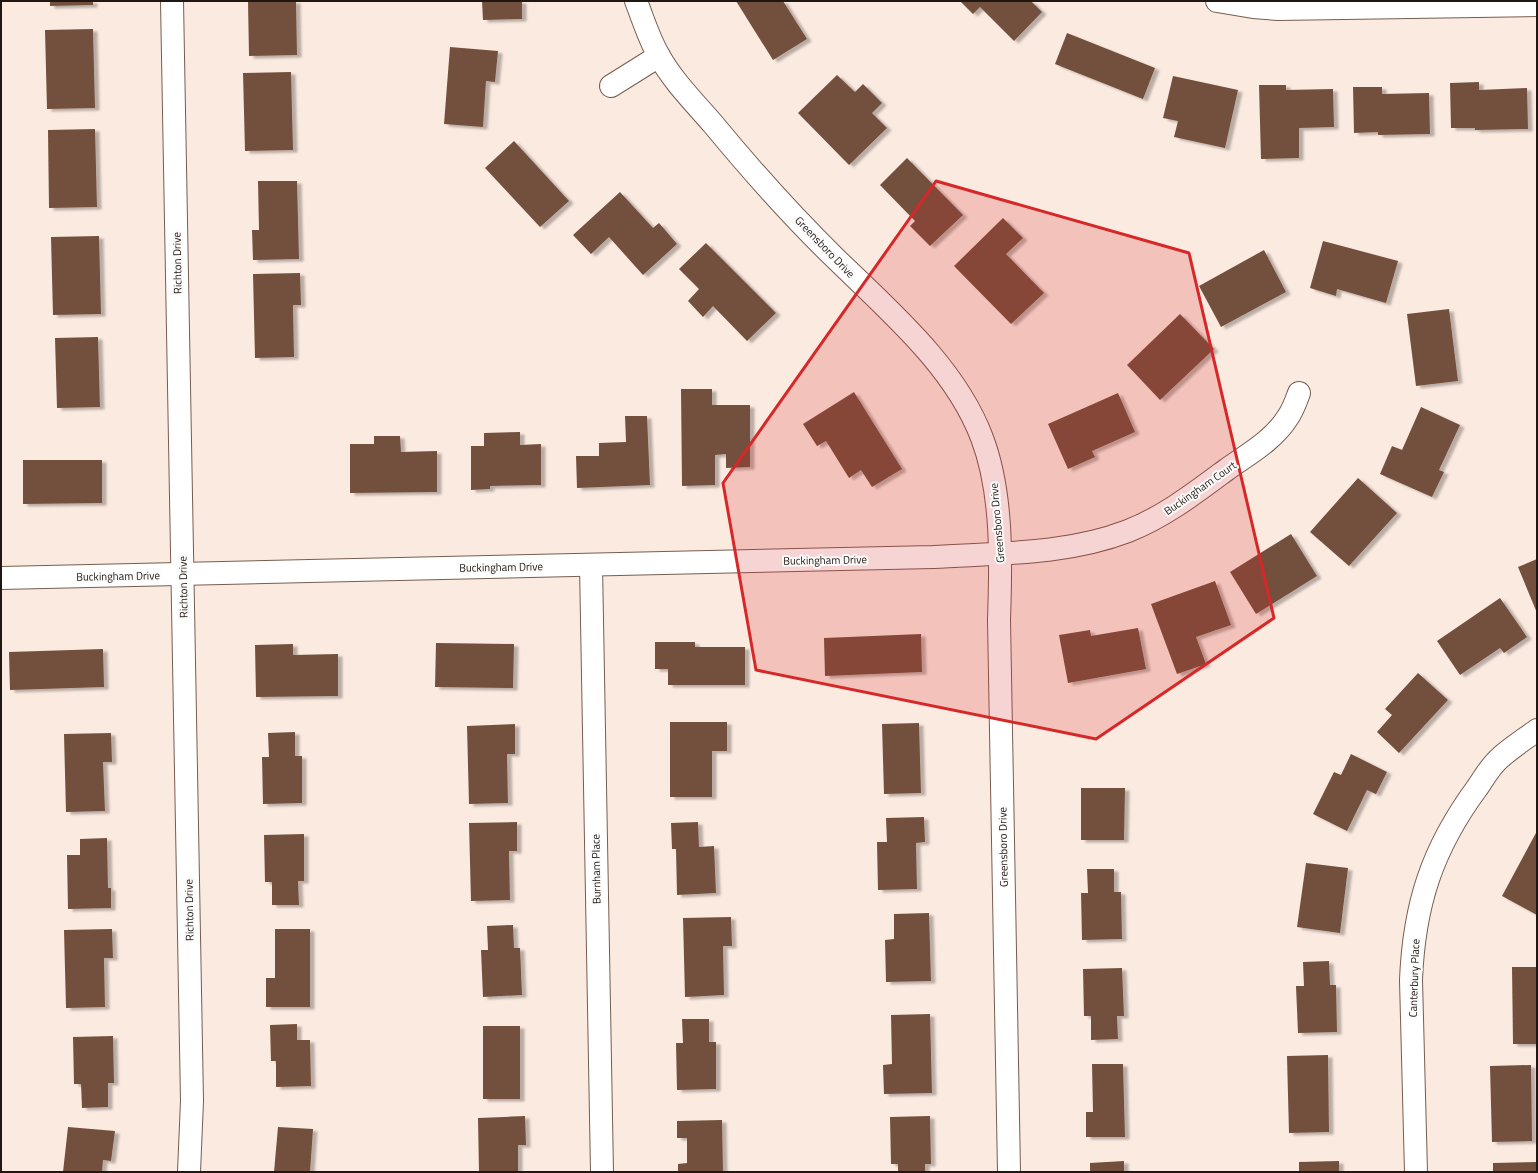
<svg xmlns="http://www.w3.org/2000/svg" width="1538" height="1173" font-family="'Titillium Web',sans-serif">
	<defs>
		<filter id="shadow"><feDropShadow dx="4.5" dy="2.5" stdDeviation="1" flood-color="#0004"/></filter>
	</defs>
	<rect width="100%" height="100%" fill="#fbeae0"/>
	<!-- building -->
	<g fill="#73503c" filter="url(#shadow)">
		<polygon points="50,1 93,1 93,5 50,6"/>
		<polygon points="248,1 296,1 297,55 249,56"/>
		<polygon points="482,1 522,1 522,19 483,20"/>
		<polygon points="736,1 783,1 807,39 773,60"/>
		<polygon points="960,1 1031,1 1042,12 1014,41 980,7 973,14"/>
		<polygon points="93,29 95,108 47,109 45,30"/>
		<polygon points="1067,33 1155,68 1143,99 1055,64"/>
		<polygon points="450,47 498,51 495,82 486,81 483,127 444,124"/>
		<polygon points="291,72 293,150 245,151 243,73"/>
		<polygon points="837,75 855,92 863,84 882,103 872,113 887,128 849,165 798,113"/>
		<polygon points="1173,76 1238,90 1225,148 1174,137 1178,121 1163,118"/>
		<polygon points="1479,82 1479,90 1527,88 1528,129 1475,130 1475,128 1451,128 1450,83"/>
		<polygon points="1259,85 1286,85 1286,90 1333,89 1334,127 1299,128 1299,158 1261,159"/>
		<polygon points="1353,87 1382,87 1382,94 1429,93 1430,134 1378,135 1378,132 1354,133"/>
		<polygon points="95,129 97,207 49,208 48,130"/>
		<polygon points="514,141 569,201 540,227 485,168"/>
		<polygon points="907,158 963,215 930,246 910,226 915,221 880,185"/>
		<polygon points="258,181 297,181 299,259 253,260 252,230 259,230"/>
		<polygon points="620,192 653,228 659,223 677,244 643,275 609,237 591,254 573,235"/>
		<polygon points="1003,218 1023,238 1006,254 1044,293 1011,324 954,266"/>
		<polygon points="99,236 101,314 53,315 51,237"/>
		<polygon points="1323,241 1398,261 1386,303 1337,289 1336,296 1310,288"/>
		<polygon points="706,243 776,313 747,341 713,306 703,317 688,301 699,289 679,269"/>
		<polygon points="1264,250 1286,292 1221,327 1199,286"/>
		<polygon points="300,273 301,305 293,305 294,357 255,358 253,274"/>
		<polygon points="1449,309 1458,381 1416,386 1407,314"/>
		<polygon points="1180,314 1214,349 1160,400 1127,365"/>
		<polygon points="98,337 100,407 57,408 55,338"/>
		<polygon points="681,389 712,389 712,405 750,405 750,467 726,468 726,454 715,455 715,485 682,486"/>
		<polygon points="854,392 902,469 872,487 861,470 849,478 826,441 817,446 803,424"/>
		<polygon points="1118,393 1135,432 1092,451 1095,457 1068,469 1048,424"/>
		<polygon points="1421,407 1460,425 1439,470 1444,472 1432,497 1380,474 1392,446 1402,450"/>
		<polygon points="625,416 647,416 650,485 577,488 576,456 599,456 599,443 626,442"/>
		<polygon points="520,432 520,445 541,444 541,485 490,486 490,489 471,490 471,446 484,446 484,433"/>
		<polygon points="374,436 400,436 401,452 437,451 437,492 350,493 350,444 374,444"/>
		<polygon points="23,460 102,460 102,503 23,504"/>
		<polygon points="1358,478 1397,513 1349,566 1310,532"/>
		<polygon points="1291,534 1317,576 1256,614 1230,572"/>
		<polygon points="1537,559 1537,613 1518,567"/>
		<polygon points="1215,581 1231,625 1196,637 1206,664 1177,674 1151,604"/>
		<polygon points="1500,598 1527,637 1504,653 1500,648 1460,675 1437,641"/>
		<polygon points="1138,628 1146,669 1068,683 1059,635 1090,630 1091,636"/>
		<polygon points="921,634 922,672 825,676 824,638"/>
		<polygon points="655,642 695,642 695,647 745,647 745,685 668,685 668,669 655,669"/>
		<polygon points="436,643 514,644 513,688 435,687"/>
		<polygon points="293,644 293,655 338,654 338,696 256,697 255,645"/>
		<polygon points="103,649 104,687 10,690 9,652"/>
		<polygon points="1418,673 1448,700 1399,753 1377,732 1392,715 1385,709"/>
		<polygon points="670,722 727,722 727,751 712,751 712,797 670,797"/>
		<polygon points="919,723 921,793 884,794 882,724"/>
		<polygon points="515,724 515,754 507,754 508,803 469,804 467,726"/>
		<polygon points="295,732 295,756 302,756 302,803 263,804 262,757 269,757 268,733"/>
		<polygon points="111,733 112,762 103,762 105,811 66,812 64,734"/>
		<polygon points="1351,754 1387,772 1376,794 1367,790 1347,831 1313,814 1334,772 1341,775"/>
		<polygon points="1081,788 1125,788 1124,840 1081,840"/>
		<polygon points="924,817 925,842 916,843 917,889 878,890 877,842 887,842 886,818"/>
		<polygon points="517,822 517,851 509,851 510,900 471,901 469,823"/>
		<polygon points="698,822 699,847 714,846 716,893 677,895 676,849 672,849 671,823"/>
		<polygon points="1537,831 1537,915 1502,896"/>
		<polygon points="304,834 304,881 298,881 299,905 272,905 272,882 265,882 264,835"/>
		<polygon points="107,838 108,888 111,888 111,908 68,909 67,855 80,855 80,839"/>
		<polygon points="1306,863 1348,868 1340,933 1297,927"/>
		<polygon points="1087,869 1114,869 1114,892 1121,892 1122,939 1082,940 1081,893 1088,893"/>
		<polygon points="929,913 931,981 886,982 885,940 894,939 894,914"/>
		<polygon points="731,917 732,946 723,946 724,995 685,997 683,918"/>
		<polygon points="513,925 514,948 520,948 522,995 483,997 481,950 488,950 487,926"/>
		<polygon points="112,929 113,958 104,958 105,1007 66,1008 64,930"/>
		<polygon points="275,929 310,929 310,1007 266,1007 266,978 275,978"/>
		<polygon points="1329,961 1330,985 1336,985 1337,1032 1298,1033 1296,986 1304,986 1303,962"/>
		<polygon points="1512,967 1537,967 1537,1044 1513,1044"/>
		<polygon points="1122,968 1124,1016 1117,1016 1118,1039 1091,1040 1091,1016 1084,1016 1083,969"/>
		<polygon points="930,1014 932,1093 884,1094 883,1065 892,1064 891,1015"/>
		<polygon points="682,1019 709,1019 709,1042 716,1042 716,1089 677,1090 676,1043 683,1043"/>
		<polygon points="297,1024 297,1040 310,1040 311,1086 276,1087 276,1061 271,1061 270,1025"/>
		<rect x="483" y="1026" width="37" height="73"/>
		<polygon points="113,1036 114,1083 108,1083 108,1107 82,1108 81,1084 74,1084 73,1037"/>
		<polygon points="1328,1055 1329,1132 1289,1133 1287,1056"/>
		<polygon points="1092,1064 1123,1064 1125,1137 1086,1137 1086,1112 1093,1112"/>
		<polygon points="1531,1065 1532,1141 1492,1142 1490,1066"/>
		<polygon points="525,1116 526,1145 518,1145 518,1172 479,1172 478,1118"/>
		<polygon points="930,1116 931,1164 925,1164 925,1172 898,1172 898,1164 891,1164 890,1117"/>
		<polygon points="722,1120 723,1172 678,1172 678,1164 687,1163 687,1138 677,1138 677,1121"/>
		<polygon points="68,1127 115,1131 111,1161 103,1160 102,1172 63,1172"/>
		<polygon points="278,1127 313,1129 310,1172 274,1172"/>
		<polygon points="1124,1161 1124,1172 1090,1172 1090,1163"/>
		<polygon points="1339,1161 1339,1172 1299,1172 1299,1162"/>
		<polygon points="1537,1162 1537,1172 1493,1172 1493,1163"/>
	</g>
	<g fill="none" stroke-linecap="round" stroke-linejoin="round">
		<!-- minor casing -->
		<g stroke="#765d50" stroke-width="24">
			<g id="minor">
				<polyline points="172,1 192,1101 189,1172"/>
				<path d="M636,1C643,19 649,39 659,56C673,81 694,102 713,124C751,170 791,215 834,257C888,310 955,366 982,438C1003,493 1001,563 999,620L1009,1172"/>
				<polyline points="1217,1 1253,7 1278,9 1537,5"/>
				<polyline points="611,86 659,56"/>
				<polyline points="591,565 602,1172"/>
				<path d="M1,578L933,557C998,553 1066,555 1128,531C1164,517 1195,493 1226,470C1247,455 1274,440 1288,417C1293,410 1296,401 1299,393"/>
				<path d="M1416,1172L1411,980C1414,905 1432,849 1477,788C1484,778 1491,765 1501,757C1512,747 1525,739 1537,730"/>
			</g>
		</g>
		<!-- minor -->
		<use href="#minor" stroke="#fff" stroke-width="22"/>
	</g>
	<!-- marked area -->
	<path fill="#d62828" fill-opacity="0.2" stroke="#d62828" stroke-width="3" stroke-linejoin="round" d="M936,181L1189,253L1274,618L1096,739L756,670L723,483Z"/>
	<g text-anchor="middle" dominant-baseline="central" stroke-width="4" stroke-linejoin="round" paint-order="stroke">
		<!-- street labels -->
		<g font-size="11" fill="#211712" stroke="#fbfbfb">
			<text transform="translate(825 247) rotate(46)">Greensboro Drive</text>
			<text transform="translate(177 263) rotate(-91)">Richton Drive</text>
			<text transform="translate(1200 488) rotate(-35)">Buckingham Court</text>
			<text transform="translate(997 523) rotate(-95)">Greensboro Drive</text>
			<text transform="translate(825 560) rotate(-1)">Buckingham Drive</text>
			<text transform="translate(501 567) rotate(-1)">Buckingham Drive</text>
			<text transform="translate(118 576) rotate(-1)">Buckingham Drive</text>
			<text transform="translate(183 587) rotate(-91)">Richton Drive</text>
			<text transform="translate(1003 847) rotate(-91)">Greensboro Drive</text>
			<text transform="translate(596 869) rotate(-91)">Burnham Place</text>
			<text transform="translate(189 910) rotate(-91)">Richton Drive</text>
			<text transform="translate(1414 978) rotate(-88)">Canterbury Place</text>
		</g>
	</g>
	<!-- border -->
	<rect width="1538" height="1173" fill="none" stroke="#211712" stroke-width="4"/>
</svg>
